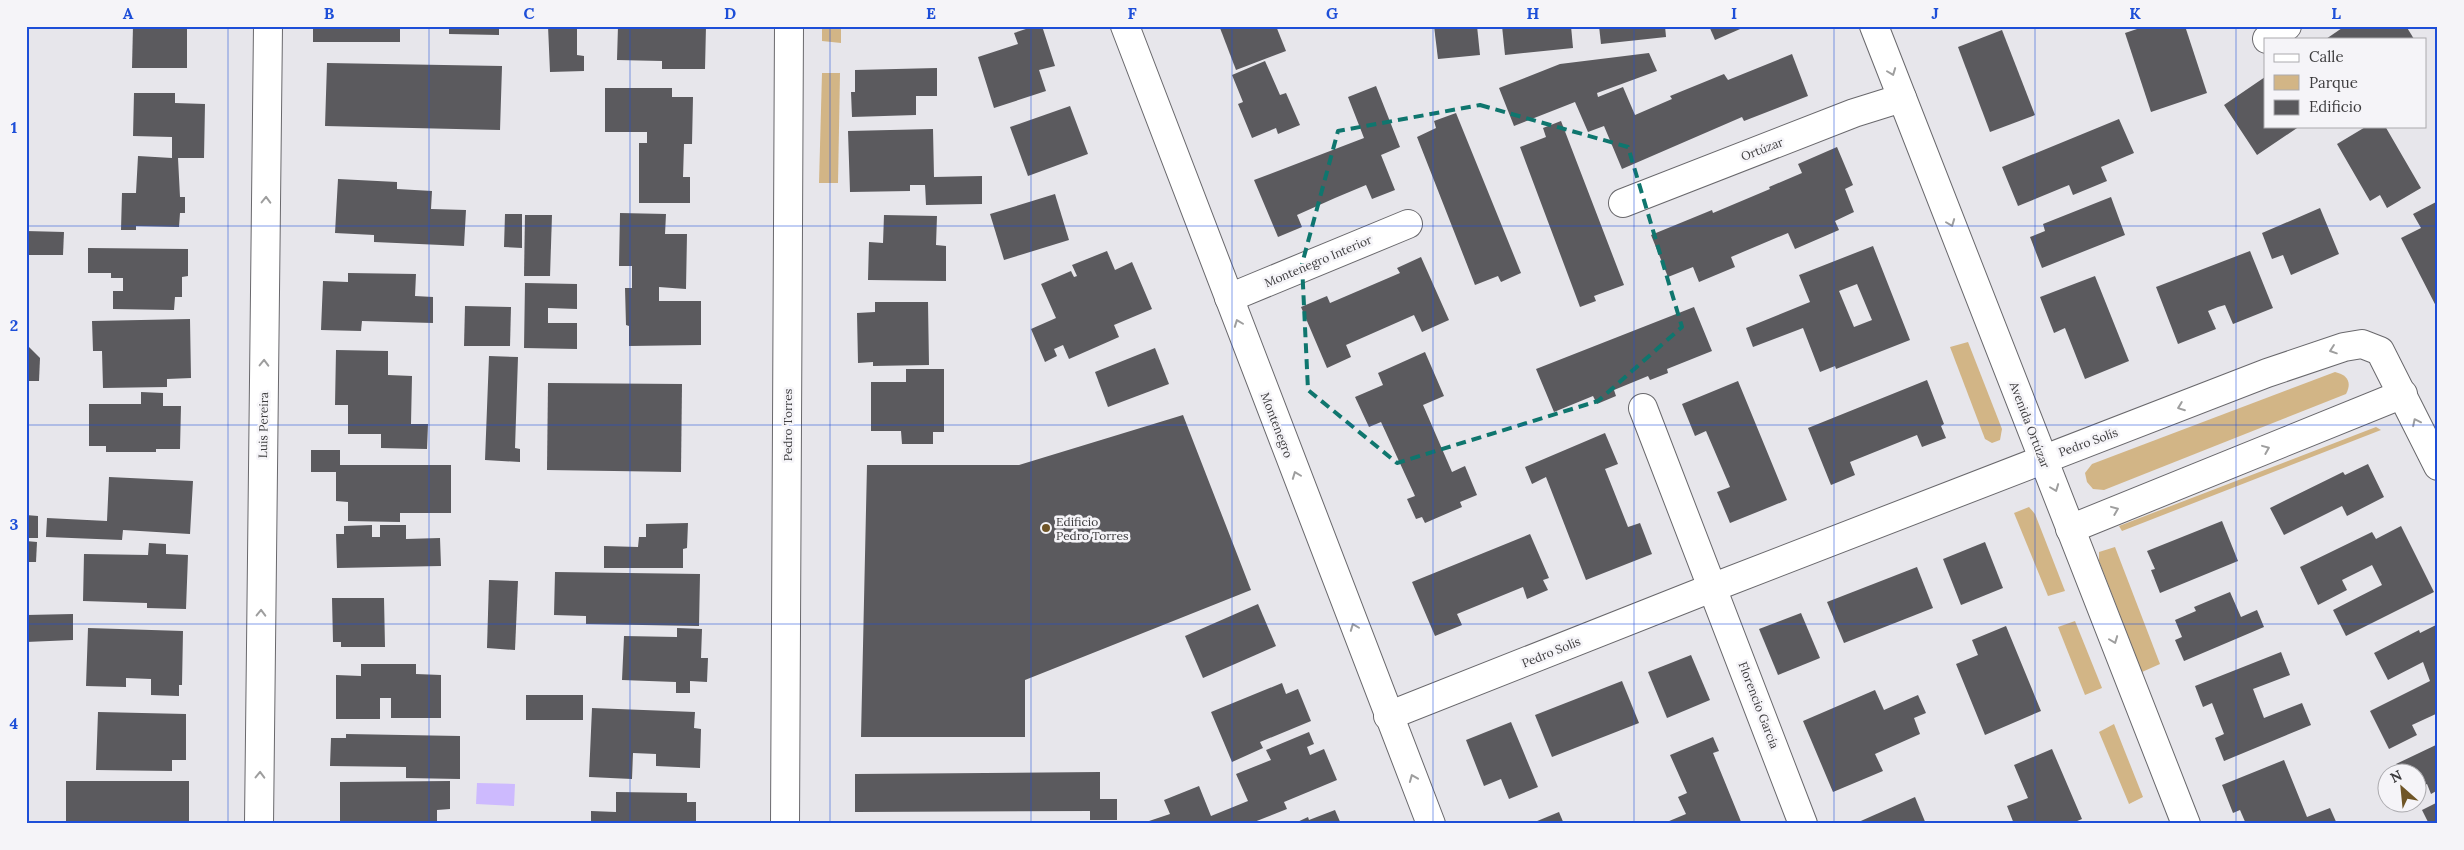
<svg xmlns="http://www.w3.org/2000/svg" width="2464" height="850" font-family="Lora,serif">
	<rect width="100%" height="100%" fill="#e7e6eb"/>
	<!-- green -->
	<g fill="#d2b586">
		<polygon points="822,26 841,26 841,43 822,41"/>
		<polygon points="822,73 840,73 838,183 819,183"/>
		<polygon points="1968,342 2002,429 2000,440 1992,443 1985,439 1950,347"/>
		<path d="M2335,372C2348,375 2352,383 2346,394L2104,490L2093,489L2087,482L2085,473L2092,464Z"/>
		<polygon points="2376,427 2381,430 2122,531 2119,526"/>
		<polygon points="2029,507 2035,514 2065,591 2048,596 2014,513"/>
		<polygon points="2115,547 2160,664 2142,672 2099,561 2099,552"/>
		<polygon points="2075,621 2102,688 2085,695 2058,627"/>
		<polygon points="2114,724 2143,797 2129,804 2099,732"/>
	</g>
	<!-- water -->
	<polygon fill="#cdbafe" points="477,783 515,784 514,806 476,804"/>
	<!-- building -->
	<g fill="#5b5a5e" fill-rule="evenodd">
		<polygon points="133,26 187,26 187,68 132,68"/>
		<rect x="313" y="26" width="87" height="16"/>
		<polygon points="449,26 499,26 499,35 449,34"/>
		<polygon points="548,26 577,26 577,55 584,56 584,71 550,72"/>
		<polygon points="618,26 706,26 705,69 662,69 662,61 617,60"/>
		<polygon points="1035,26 1042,26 1055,66 1039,70 1046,91 994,108 978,57 1018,44 1014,33"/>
		<polygon points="1225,26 1276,26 1286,51 1236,70 1220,28"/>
		<polygon points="1434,26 1477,26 1480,55 1438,59"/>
		<polygon points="1502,26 1571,26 1573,48 1505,55"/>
		<polygon points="1599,26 1665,26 1666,37 1601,44"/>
		<polygon points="1709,26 1747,26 1715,40"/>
		<polygon points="2146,26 2185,26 2207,93 2151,112 2125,33"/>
		<polygon points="2345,26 2406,26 2414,39 2326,39"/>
		<polygon points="2002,30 2035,115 1990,132 1958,47"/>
		<polygon points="1649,53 1657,71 1597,93 1598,97 1623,87 1635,115 1672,99 1670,96 1724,74 1728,80 1792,54 1808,96 1744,121 1742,117 1622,169 1604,126 1588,132 1575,102 1514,126 1499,88 1560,64"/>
		<polygon points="1265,61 1280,95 1286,93 1300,125 1278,134 1276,128 1252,138 1238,104 1243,102 1232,75"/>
		<polygon points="327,63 502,66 500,130 325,126"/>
		<polygon points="937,68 937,96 916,96 916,115 852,117 851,92 855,92 855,70"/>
		<polygon points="2265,77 2265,126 2300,126 2257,155 2224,105"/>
		<polygon points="1376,86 1400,147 1381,155 1395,190 1372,199 1366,185 1335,198 1297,215 1302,227 1278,237 1254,180 1364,138 1348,97"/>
		<polygon points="605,88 672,88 672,97 693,97 692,144 684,144 683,177 690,177 690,203 639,203 639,143 647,143 647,132 605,132"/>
		<polygon points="134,93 175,93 175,103 205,104 204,158 178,158 180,197 185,197 185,213 180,213 179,227 136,226 136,230 121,230 122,193 136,193 138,156 172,158 172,137 133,136"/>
		<polygon points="1070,106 1088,154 1028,176 1010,127"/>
		<polygon points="1456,113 1521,273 1501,282 1498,276 1475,285 1417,137 1436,128 1434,121"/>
		<polygon points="2119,119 2134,153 2101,167 2107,181 2073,195 2069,185 2018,206 2002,167"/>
		<polygon points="1561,121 1624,285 1594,296 1596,301 1580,307 1520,147 1546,137 1543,128"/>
		<polygon points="2367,126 2385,126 2421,188 2387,208 2380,195 2370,201 2337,144"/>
		<polygon points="933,129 934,177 982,176 982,204 926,205 925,185 910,185 910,191 850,192 848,131"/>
		<polygon points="1837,147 1853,185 1845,189 1854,212 1835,221 1839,230 1795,249 1788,233 1731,257 1735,267 1699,282 1693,267 1668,277 1651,235 1712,210 1713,213 1770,189 1769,187 1802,173 1798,164"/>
		<polygon points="338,179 397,182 397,189 432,191 431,209 466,210 464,246 374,242 374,235 335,233"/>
		<polygon points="1055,194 1069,240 1004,260 990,214"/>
		<polygon points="2111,197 2125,235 2042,268 2030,237 2045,231 2043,224"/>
		<polygon points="2438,201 2438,310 2401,238 2421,228 2413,214"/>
		<polygon points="2320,208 2339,254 2291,275 2283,255 2272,259 2262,233"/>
		<polygon points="620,213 666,214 665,234 687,234 686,289 659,287 659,301 701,301 701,345 629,346 629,326 626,325 625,288 632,288 632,266 619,266"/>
		<polygon points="505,214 522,214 522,248 504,247"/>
		<polygon points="525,215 552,215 550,276 524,276"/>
		<polygon points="884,215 937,216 936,245 946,246 946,281 868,280 869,242 883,243"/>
		<polygon points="26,231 64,232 63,255 26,255"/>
		<path d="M1873,246L1910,340L1836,369L1835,366L1820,372L1803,328L1753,347L1746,328L1810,302L1799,275ZM1857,284L1872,320L1854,327L1839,291Z"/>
		<polygon points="88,248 188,249 188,276 182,277 182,297 175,297 174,310 113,309 113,291 123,291 123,278 111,278 111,273 88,273"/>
		<polygon points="1107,251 1115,270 1132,262 1152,309 1114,325 1119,337 1069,359 1063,345 1054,349 1057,356 1045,362 1031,329 1056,318 1041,284 1071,271 1074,277 1077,276 1072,265"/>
		<polygon points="2250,251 2273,308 2233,324 2225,305 2218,307 2208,311 2216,329 2178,344 2156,287"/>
		<polygon points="1421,257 1449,320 1422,332 1414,315 1346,345 1351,357 1327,368 1301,307 1327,296 1330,303 1400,273 1397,268"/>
		<polygon points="348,273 416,274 415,296 433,297 433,323 362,321 361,331 321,330 323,281 348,282"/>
		<polygon points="2095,276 2129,361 2085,379 2065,328 2054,333 2040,297"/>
		<polygon points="525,283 577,284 577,309 548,308 548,323 577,323 577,349 524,348"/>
		<polygon points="875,302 928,302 929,365 873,366 873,362 858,363 857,313 875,312"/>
		<polygon points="465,306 511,307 510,346 464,346"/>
		<polygon points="1694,307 1712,351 1667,369 1668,373 1650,380 1648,376 1614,390 1616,396 1597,404 1593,396 1554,412 1536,369"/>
		<polygon points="190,319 191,378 167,379 167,387 103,388 102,351 93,351 92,321"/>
		<polygon points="26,344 40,358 39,381 26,381"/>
		<polygon points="1155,348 1169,384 1108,407 1095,372"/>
		<polygon points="336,350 388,351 388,375 412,376 411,424 428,424 427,449 381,448 381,434 348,434 348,405 335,405"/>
		<polygon points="1425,352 1444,396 1423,405 1452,472 1465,466 1477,495 1460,502 1462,507 1425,523 1422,517 1416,519 1407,499 1415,496 1381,422 1369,427 1355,397 1383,385 1378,373"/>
		<polygon points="489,356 518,357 515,448 520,449 520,462 485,460"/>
		<polygon points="906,369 944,369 944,432 933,432 933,444 902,444 901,431 871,431 871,382 906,382"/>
		<polygon points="1927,380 1944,424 1941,426 1946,438 1922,447 1917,435 1850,462 1855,475 1831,485 1808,428"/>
		<polygon points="1738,381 1787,500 1730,523 1717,492 1730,487 1706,431 1695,436 1682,404"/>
		<polygon points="548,383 682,384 681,472 547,470"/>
		<polygon points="141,392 163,393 163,406 181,406 180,449 156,449 156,452 106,452 106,446 89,446 89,404 141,404"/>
		<polygon points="1183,415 1251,590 1025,680 1025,737 861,737 867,465 1019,465"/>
		<polygon points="1605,433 1618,464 1605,469 1628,527 1640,523 1652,554 1586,580 1546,477 1532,484 1525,467"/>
		<polygon points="311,450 340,450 340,465 451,465 451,513 400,513 400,522 348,521 348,502 336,501 336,472 311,472"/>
		<polygon points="2368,464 2384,497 2347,516 2342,506 2284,535 2270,508 2343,472 2345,475"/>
		<polygon points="109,477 193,481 190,534 123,530 122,540 46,537 47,518 107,521"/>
		<polygon points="26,515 38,516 38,538 26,538"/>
		<polygon points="2222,521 2238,561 2160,593 2151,570 2155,569 2147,551"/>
		<polygon points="688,523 687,548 683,549 683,568 604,568 604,546 638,547 639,537 646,537 646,524"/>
		<polygon points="372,525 372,537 380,537 380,525 406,525 406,539 440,538 441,566 337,568 336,534 344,534 344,526"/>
		<polygon points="2401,526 2434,592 2346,636 2333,610 2382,585 2372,565 2342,580 2347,590 2318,605 2300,567 2372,532 2376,539"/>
		<polygon points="1530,534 1549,578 1543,580 1548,590 1527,599 1523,587 1457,614 1462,625 1435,636 1412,582"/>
		<polygon points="26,541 37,542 36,562 26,562"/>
		<polygon points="1985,542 2003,588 1961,605 1943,559"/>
		<polygon points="149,543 166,544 166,554 188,555 186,609 147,608 147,603 83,601 84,554 148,555"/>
		<polygon points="1917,567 1933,608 1844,643 1827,602"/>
		<polygon points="555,572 700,574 699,626 586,624 586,616 554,615"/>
		<polygon points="489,580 518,581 515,650 487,648"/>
		<polygon points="2230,592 2241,617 2257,610 2264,627 2184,661 2175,640 2182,637 2175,620 2196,611 2194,607"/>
		<polygon points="332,598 384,598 385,647 341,647 341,642 333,642"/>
		<polygon points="1258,604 1276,646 1203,678 1185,636"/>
		<polygon points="1801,613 1820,658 1778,675 1759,629"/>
		<polygon points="73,614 73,640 26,642 26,615"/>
		<polygon points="2438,624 2438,713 2412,725 2417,735 2389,749 2370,711 2430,681 2423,662 2388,680 2374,653 2419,630 2420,633"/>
		<polygon points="2006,626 2041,711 1985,735 1956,664 1978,655 1972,640"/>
		<polygon points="88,628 183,631 182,685 179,685 179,696 151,695 151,679 126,678 126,687 86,686"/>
		<polygon points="677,628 702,629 701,658 708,658 707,682 690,681 690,693 676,693 676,682 622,680 624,636 677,637"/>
		<polygon points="2281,652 2290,675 2253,689 2264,718 2302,703 2311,725 2224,761 2215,738 2224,734 2212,703 2203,707 2195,686"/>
		<polygon points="1691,655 1710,700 1667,718 1648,672"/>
		<polygon points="361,664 416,664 416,674 441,675 441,718 391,718 391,698 380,698 380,719 336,719 336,675 361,676"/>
		<polygon points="1622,681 1639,723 1552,757 1535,715"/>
		<polygon points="1282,683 1286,694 1298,689 1311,721 1260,742 1263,748 1232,762 1211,712"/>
		<polygon points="1875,690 1884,710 1918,695 1926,713 1914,718 1920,734 1875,754 1883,771 1833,792 1803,721"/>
		<rect x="526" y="695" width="57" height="25"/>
		<polygon points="592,708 695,712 694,728 701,729 700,768 656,766 656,754 633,753 632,779 589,777"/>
		<polygon points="98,712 186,714 186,760 172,760 172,771 96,770"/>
		<polygon points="1511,722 1538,787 1509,799 1501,779 1484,786 1466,740"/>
		<polygon points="1309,732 1314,744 1307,747 1310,755 1324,749 1337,780 1284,802 1287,809 1249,824 1150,824 1149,821 1170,814 1164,800 1199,786 1211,816 1248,801 1236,774 1271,760 1266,750"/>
		<polygon points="346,734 460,736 460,779 406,778 406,767 330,766 331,738 346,738"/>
		<polygon points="1713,737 1719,751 1713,753 1742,824 1662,824 1686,814 1678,797 1687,793 1670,755"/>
		<polygon points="2438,744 2438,790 2431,794 2427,784 2416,789 2416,772 2400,772 2396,764"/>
		<polygon points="2052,749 2082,819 2070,824 2014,824 2007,806 2028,798 2014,765"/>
		<polygon points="2284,760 2307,817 2330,808 2337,824 2246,824 2240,810 2233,813 2222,785"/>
		<polygon points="1100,772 1100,799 1117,799 1117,820 1090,820 1090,811 855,812 855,774"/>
		<polygon points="66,781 189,781 189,824 66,823"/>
		<polygon points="450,781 450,809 437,810 437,824 340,824 340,782"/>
		<polygon points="616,792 687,793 687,802 696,802 696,824 591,824 591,811 616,812"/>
		<polygon points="1915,797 1926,824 1854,824"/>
		<polygon points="2438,802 2438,824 2429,824 2422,810"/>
		<polygon points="1335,810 1341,824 1293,824 1308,817 1309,820"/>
		<polygon points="1559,812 1564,824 1530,824"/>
	</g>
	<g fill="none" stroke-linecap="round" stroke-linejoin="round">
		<!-- minor casing -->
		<g stroke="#69686c" stroke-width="30">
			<g id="minor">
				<polyline points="1874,26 2186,824"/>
				<polyline points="2267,39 2287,26"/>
				<polyline points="1623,203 1854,113 1902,98"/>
				<polyline points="1229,298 1408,224"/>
				<polyline points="1643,408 1803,824"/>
				<polyline points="2070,529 2403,394"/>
				<polyline points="1388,716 1714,587 2267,373 2344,347 2362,344 2380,351 2438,466"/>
				<polyline points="259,824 268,26"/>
				<polyline points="785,824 789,26"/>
			</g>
		</g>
		<!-- tertiary casing -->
		<g stroke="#69686c" stroke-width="30">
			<polyline id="tertiary" points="1125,26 1431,824"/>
		</g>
		<!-- minor -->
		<use href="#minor" stroke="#fff" stroke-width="28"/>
		<!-- tertiary -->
		<use href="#tertiary" stroke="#fff" stroke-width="28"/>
	</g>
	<!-- one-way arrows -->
	<defs><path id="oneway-chevron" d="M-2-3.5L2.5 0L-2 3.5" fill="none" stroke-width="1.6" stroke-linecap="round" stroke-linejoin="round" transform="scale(1.25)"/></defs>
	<g stroke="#9e9e9e">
		<use href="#oneway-chevron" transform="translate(1892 72) rotate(69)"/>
		<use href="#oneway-chevron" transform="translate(266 200) rotate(-89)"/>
		<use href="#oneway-chevron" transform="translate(1951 223) rotate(69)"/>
		<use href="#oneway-chevron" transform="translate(1238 323) rotate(-111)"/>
		<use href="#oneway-chevron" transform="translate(2333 350) rotate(161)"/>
		<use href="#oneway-chevron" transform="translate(264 363) rotate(-89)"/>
		<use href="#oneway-chevron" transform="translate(2181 407) rotate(159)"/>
		<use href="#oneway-chevron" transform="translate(2416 422) rotate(-116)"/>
		<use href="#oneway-chevron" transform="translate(2266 449) rotate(-22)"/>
		<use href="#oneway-chevron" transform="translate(1296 475) rotate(-111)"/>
		<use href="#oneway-chevron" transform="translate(2055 488) rotate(69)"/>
		<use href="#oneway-chevron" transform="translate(2115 510) rotate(-22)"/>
		<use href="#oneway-chevron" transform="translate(261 613) rotate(-89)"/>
		<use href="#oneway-chevron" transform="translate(1354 627) rotate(-111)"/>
		<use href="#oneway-chevron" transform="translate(2114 640) rotate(69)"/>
		<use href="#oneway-chevron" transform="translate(260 775) rotate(-89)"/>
		<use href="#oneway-chevron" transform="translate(1413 778) rotate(-112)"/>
	</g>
	<!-- marked area -->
	<path fill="none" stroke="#0f766e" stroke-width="4" stroke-dasharray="10 6" stroke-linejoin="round" d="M1480,105L1628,147L1682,327L1598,401L1397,463L1308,390L1302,264L1338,131Z"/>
	<!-- grid -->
	<path fill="none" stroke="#1d4ed8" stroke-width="1" stroke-opacity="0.55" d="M228,26V824M429,26V824M630,26V824M830,26V824M1031,26V824M1232,26V824M1433,26V824M1634,26V824M1834,26V824M2035,26V824M2236,26V824M26,226H2438M26,425H2438M26,624H2438"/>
	<!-- markers -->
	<circle fill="#6f5527" stroke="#f5f4f8" stroke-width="2" cx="1046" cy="528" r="5"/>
	<g text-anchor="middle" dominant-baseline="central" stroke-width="5" stroke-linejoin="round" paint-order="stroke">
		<!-- street labels -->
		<g font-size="12" fill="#3d3c3e" stroke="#f5f4f8">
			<text transform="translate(1762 149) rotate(-21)">Ortúzar</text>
			<text transform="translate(1318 261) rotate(-23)">Montenegro Interior</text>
			<text transform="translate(263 425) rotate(-89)">Luis Pereira</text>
			<text transform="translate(787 425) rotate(-90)">Pedro Torres</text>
			<text transform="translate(1277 425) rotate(69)">Montenegro</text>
			<text transform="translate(2030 425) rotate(69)">Avenida Ortúzar</text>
			<text transform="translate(2088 442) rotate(-20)">Pedro Solís</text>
			<text transform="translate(1551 652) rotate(-22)">Pedro Solís</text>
			<text transform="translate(1759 705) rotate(69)">Florencio García</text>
		</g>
		<!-- poi labels -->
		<g font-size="12" fill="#3d3c3e" stroke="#f5f4f8" text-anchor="start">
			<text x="1056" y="521">Edificio<tspan x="1056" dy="14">Pedro Torres</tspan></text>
		</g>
	</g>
	<!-- border -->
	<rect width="2464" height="850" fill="none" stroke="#f5f4f8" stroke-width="55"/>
	<!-- legend -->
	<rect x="2264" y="38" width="162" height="90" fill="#f5f4f8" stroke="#abaaae"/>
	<rect x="2274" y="54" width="25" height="8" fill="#ffffff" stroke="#abaaae"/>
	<text x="2309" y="62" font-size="15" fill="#3d3c3e">Calle</text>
	<rect x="2274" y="75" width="25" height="15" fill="#d2b586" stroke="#abaaae"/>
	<text x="2309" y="88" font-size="15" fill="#3d3c3e">Parque</text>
	<rect x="2274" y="100" width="25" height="15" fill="#5b5a5e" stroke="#abaaae"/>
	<text x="2309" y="112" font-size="15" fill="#3d3c3e">Edificio</text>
	<!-- north arrow -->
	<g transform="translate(2402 788) rotate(333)"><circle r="24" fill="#f5f4f8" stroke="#abaaae"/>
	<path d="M0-4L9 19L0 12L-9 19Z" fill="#6f5527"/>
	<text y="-8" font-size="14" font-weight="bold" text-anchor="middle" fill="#3d3c3e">N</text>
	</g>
	<rect x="28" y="28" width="2408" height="794" fill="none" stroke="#1d4ed8" stroke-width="2"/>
	<g font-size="16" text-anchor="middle" font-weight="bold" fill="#1d4ed8">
		<text x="128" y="19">A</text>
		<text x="329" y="19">B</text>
		<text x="529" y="19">C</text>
		<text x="730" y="19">D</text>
		<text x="931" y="19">E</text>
		<text x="1132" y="19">F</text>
		<text x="1332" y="19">G</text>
		<text x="1533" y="19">H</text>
		<text x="1734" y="19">I</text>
		<text x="1935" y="19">J</text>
		<text x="2135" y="19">K</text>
		<text x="2336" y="19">L</text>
		<text x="14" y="133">1</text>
		<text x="14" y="331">2</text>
		<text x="14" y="530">3</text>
		<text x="14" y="729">4</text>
	</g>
</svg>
